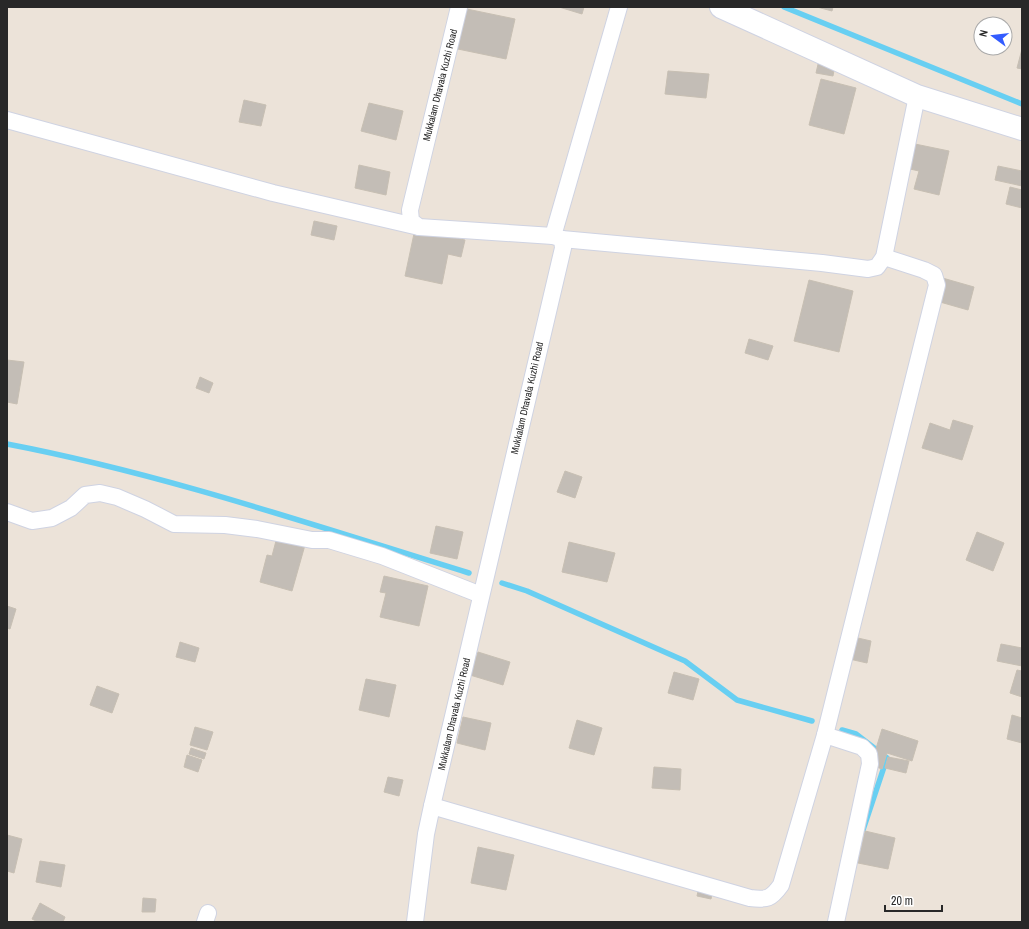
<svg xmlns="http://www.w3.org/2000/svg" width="1029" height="929" font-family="'Archivo Narrow',sans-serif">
	<rect width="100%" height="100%" fill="#ece3d9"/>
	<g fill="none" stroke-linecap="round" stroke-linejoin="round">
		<!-- stream -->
		<g stroke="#68cff2" stroke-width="5.5">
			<polyline points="784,7 1022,104"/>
			<path d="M7,444C164,474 316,526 469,573"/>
			<polyline points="502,583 527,591 685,661 737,700 812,721"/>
			<polyline points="842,730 856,734 887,758 863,830"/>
		</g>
	</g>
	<!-- building -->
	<g fill="#c3bdb6" stroke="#c7bfb3">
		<polygon points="559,7 584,7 582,14"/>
		<polygon points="817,7 833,7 832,11"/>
		<polygon points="462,8 515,19 506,59 453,48"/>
		<polygon points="1022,49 1022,69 1017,68"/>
		<polygon points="819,60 835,64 833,76 816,73"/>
		<polygon points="668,71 709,74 706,98 665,94"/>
		<polygon points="821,79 856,88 844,134 809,125"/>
		<polygon points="244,100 266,105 261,126 239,122"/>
		<polygon points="369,103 403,111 396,140 361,131"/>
		<polygon points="915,144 949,151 939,195 914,189 919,171 910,169"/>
		<polygon points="359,165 390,172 386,195 355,188"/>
		<polygon points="998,166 1022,171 1022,186 995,180"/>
		<polygon points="1010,187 1022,190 1022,208 1006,204"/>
		<polygon points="314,221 337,226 334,240 311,235"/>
		<polygon points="415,229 465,240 461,257 448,254 442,284 405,276"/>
		<polygon points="932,275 974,287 968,310 926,298"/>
		<polygon points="809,280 853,291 839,352 794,341"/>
		<polygon points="749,339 773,346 768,360 745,353"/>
		<polygon points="7,360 24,362 17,404 7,402"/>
		<polygon points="200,377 213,383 209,393 196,388"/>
		<polygon points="953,420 973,426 962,460 922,448 930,423 950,430"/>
		<polygon points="565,471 582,477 575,498 557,492"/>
		<polygon points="436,526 463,532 457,559 430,553"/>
		<polygon points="977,532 1004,543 993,571 966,560"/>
		<polygon points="277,537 305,545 292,591 260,582 267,555 272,556"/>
		<polygon points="569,542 615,553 607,582 562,572"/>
		<polygon points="384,576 428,586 419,626 380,617 386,593 380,592"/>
		<polygon points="7,606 16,609 10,629 7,628"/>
		<polygon points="849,636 871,641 867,663 845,658"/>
		<polygon points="180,642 199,648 195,662 176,657"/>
		<polygon points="1001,644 1022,648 1022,666 997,661"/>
		<polygon points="478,652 510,662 503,685 470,675"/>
		<polygon points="1017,670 1022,671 1022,697 1010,693"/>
		<polygon points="674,672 699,679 693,700 668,693"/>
		<polygon points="366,679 396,685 389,717 359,710"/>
		<polygon points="97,686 119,694 112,713 90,705"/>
		<polygon points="1012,715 1022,718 1022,743 1007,739"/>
		<polygon points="463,717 491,723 485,750 457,743"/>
		<polygon points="577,720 602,728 594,755 569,748"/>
		<polygon points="195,727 213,732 207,750 190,745"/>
		<polygon points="882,729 918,741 912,761 887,753 882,769 871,765"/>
		<polygon points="191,748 206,753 204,759 189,754"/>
		<polygon points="187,755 202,760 198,772 184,767"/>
		<polygon points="888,757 909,761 906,773 885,768"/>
		<polygon points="654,767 681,769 680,790 652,788"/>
		<polygon points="388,777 403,780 399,796 384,792"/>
		<polygon points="865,831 895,838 888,869 858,863"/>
		<polygon points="7,835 22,839 14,873 7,871"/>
		<polygon points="478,847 514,855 506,890 471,883"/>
		<polygon points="40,861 65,865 61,887 36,882"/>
		<polygon points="700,882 714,885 711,899 697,896"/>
		<polygon points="143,898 156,899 155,912 142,912"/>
		<polygon points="40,903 65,917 63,922 38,922 32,919"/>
	</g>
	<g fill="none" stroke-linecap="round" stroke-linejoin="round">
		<!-- minor casing -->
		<g stroke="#cfd3e2" stroke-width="18">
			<g id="minor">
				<polyline points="7,120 273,193 419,227"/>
				<polyline points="553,236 619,7"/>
				<polyline points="562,239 822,263 868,269 877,267 884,257 917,96"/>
				<polyline points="7,512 32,521 52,518 71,508 85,495 100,493 117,497 145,509 174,524 225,525 257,529 312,540 329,540 382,556 481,595"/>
				<polyline points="825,735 862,747 869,754 870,764 836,922"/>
				<path d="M432,806L750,898C767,900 771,899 781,885L825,735L937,285L934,275L924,270L884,257"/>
				<polyline points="205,922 208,913"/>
				<polyline points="415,922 426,834 432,806 563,248 562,239 553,236 419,227 411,221 410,210 459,7"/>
			</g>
		</g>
		<!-- secondary casing -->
		<g stroke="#cfd3e2" stroke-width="24">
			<polyline id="secondary" points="721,7 917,96 1022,129"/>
		</g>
		<!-- minor -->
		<use href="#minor" stroke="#fff" stroke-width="16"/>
		<!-- secondary -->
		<use href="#secondary" stroke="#fff" stroke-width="22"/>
	</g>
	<g text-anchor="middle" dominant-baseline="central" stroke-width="3" stroke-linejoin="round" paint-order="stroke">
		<!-- street labels -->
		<g font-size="10" fill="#282828" stroke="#fff">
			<text transform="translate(440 85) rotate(-76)">Mukkalam Dhavala Kuzhi Road</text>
			<text transform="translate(527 398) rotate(-77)">Mukkalam Dhavala Kuzhi Road</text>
			<text transform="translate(454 714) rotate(-77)">Mukkalam Dhavala Kuzhi Road</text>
		</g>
	</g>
	<!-- border -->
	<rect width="1029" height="929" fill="none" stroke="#282828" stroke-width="16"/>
	<!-- north arrow -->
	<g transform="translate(993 36) rotate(285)"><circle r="19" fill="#ffffff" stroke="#a9a9a9"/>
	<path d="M0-3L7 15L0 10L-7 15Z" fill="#335cff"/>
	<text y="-6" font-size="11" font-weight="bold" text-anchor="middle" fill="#282828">N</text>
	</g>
	<!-- scale -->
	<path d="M885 905v6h57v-6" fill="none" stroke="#282828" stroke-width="2"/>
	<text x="891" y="905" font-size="12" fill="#282828" stroke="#ffffff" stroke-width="3" paint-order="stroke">20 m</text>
</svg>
